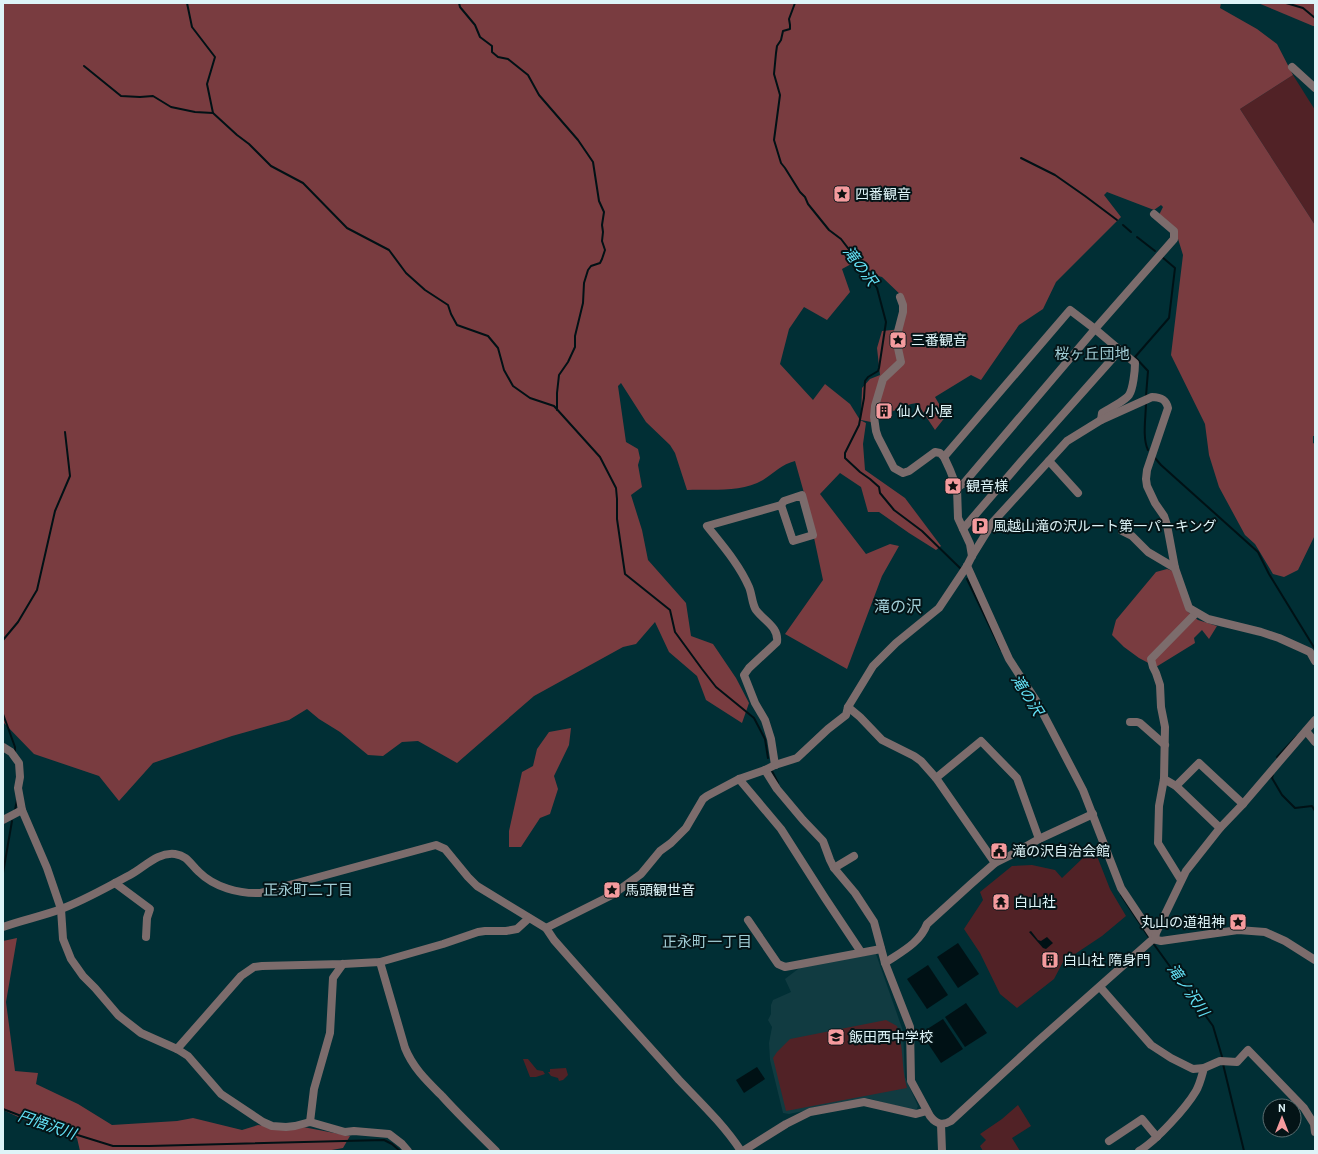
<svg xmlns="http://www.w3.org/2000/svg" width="1318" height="1154" font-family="Cabin,'Noto Sans JP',sans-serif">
	<rect width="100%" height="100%" fill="#012f35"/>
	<!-- built -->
	<polygon fill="#113b41" points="876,954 903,1031 905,1077 918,1106 916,1111 867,1098 789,1114 783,1113 770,1060 769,1043 772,1027 768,1020 771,1014 771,1005 773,1000 791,992 785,979 802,966"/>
	<!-- green -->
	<g fill="#512226">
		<polygon points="1293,75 1315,110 1315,225 1240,109"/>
		<polygon points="1085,856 1097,856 1110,889 1126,916 1102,936 1063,962 1054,979 1017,1008 1000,994 980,953 964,929 983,900 980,892 1012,866 1032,865 1055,870 1062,878"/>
		<path d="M886,1020L897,1026C904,1046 901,1068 907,1088L786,1111L773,1058L777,1052L790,1039Z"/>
		<polygon points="523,1059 528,1059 537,1070 543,1071 545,1074 536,1077 530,1077"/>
		<polygon points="566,1068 568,1075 563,1080 559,1081 558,1078 551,1076 548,1072 550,1072 550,1069"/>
		<polygon points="1018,1105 1031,1126 1012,1138 1020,1151 983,1151 980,1146 986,1140 980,1134 1002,1119"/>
	</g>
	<!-- forest -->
	<g fill="#793c40">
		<path d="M3,3H1221L1220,8L1257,29L1277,44L1293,75L1240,109L1315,225V436H1313V443L1315,444V535L1298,570L1284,577L1273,574L1255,544L1245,535L1219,487L1209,455L1205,424L1171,355L1183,255L1175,229L1159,215L1163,207L1161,205L1154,210L1107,192L1104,195L1121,217L1056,282L1043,309L1019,325L981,380L971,375L935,397L946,416L935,430L917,403L911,404L878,417L871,422L861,420L862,388L870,379L880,375L877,348L882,331L902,329L904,298L882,277L863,272L853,263L842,269L850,292L827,320L804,307L789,329L780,364L813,400L825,384L850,404L860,420L866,423L863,444L865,470L905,498L941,546L936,550L909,533L879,512H868L861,487L840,473L820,494L866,554L890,544L899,546L882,576L847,669L785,634L823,580L806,500L795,461C782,464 774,473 763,480C741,493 712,489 687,490L675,453L670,445L646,422L621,383L618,386L626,442L638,449L640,458L638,465L642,487L631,495L642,530L648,560L686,603L691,636L713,644L736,678L749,703L742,723L706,700L697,676L669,652L655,622L636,644L623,647L534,696L457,763L418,741L402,742L383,756L368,755L340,732L319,719L307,709L289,720L232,736L153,763L119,801L99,776L34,754L3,722Z"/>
		<polygon points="1258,3 1315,3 1315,26 1313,26"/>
		<polygon points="1167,569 1173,571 1187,611 1198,620 1217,626 1209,639 1202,630 1194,638 1195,643 1156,667 1139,658 1124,647 1112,635 1116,620 1156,572"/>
		<polygon points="571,728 569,745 554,776 558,789 550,814 540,818 521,847 509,847 509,831 522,772 533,766 537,749 549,732"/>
		<polygon points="17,938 6,1002 15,1071 38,1073 36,1084 78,1104 112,1125 177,1121 193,1118 242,1130 258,1125 278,1128 303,1127 350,1136 343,1148 326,1151 80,1151 77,1138 49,1126 25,1120 3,1110 3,941"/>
	</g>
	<!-- water -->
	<g fill="#001115">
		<polygon points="1031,931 1038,940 1041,941 1047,937 1053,943 1046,949 1043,948 1029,932"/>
		<polygon points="958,943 979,974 958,988 937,957"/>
		<polygon points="928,965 948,995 927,1009 907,979"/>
		<polygon points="966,1003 987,1033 965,1047 945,1017"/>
		<polygon points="943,1019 963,1049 941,1063 921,1033"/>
		<polygon points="757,1067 765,1079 744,1093 736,1080"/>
	</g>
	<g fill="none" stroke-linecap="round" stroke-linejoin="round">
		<!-- stream -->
		<g stroke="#001115" stroke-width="2">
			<polyline points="187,3 192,27 215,57 207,84 213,113 237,135 249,144 271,166 303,183 347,228 389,250 406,273 425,290 448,305 451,314 457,325 488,336 498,348 504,370 513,386 530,398 554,406 600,457 616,488 617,499 617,519 625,574 670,610 675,632 702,669 716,687 754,718 765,739 768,758"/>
			<polyline points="459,3 460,7 475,25 480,37 492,46 492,52 498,57 508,59 528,75 539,95 578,140 593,162 599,201 604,212 602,225 603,232 602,241 605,250 602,259 600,263 591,266 588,270 584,283 583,303 575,336 575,347 568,362 559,375 557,393 557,410"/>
			<polyline points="795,3 789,19 790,25 790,29 783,31 781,40 777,46 776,53 774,74 780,95 774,140 781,163 785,168 800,192 805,197 808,204 829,230 841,239 861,265 877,288 886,322 879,368 878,371 868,377 865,381 864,398 859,425 845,453 845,458 860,472 870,479 879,487 880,493 894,510 922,531 961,569"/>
			<polyline points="1286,3 1303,8 1315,18"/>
			<polyline points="84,66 121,96 140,97 153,96 171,107 195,112 213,113"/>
			<polyline points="1021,158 1055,175 1085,196 1117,220"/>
			<polyline points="1123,225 1131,232"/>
			<polyline points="1137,237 1155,251"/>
			<polyline points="1146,396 1148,371 1135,357 1169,318 1175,268 1162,257"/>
			<path d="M1146,402C1146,416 1142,438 1148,450"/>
			<polyline points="1154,457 1161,465 1258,552 1269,574 1315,649"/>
			<polyline points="967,579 1001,650"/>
			<polyline points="3,640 18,622 37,590 55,511 70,476 65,432"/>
			<polyline points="3,714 15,747 15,753"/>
			<polyline points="1277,757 1297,736"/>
			<polyline points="772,771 778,783"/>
			<polyline points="1273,774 1272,778 1282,795 1295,808 1312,806 1315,811"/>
			<polyline points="15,810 17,800"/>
			<polyline points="3,873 3,924"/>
			<polyline points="3,873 12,821"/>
			<polyline points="1121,895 1150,939"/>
			<polyline points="1153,943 1213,1026 1223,1060"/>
			<polyline points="1223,1064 1244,1151"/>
			<polyline points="3,1109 42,1124 113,1146 149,1146 384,1140 392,1144 400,1151"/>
		</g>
		<!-- minor -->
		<g stroke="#7c6c6c" stroke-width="8">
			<polyline points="1292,67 1315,88"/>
			<polyline points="900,297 903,305 903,312 896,339 901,362 883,379 875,406 874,417 876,431 878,437 894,468 903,473 909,471 935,452 940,453 944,457 950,470 957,488 958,518 970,544 972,556"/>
			<path d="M944,457L1070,310L1095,329L1135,363C1135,371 1133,389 1129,395C1125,401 1108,409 1102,413L1101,420"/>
			<polyline points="1049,461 1078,493"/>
			<polyline points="957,488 964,483 1095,329 1174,239 1174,231 1154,214"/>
			<polyline points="963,529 1025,457 1120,350"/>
			<polyline points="1122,531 1132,536 1148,552 1175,568"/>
			<polyline points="967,566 1009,659 1037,702 1083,790 1121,888 1155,939"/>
			<polyline points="848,707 860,717 882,740 914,756 921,761 936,778 995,863"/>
			<polyline points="1130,722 1137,722 1140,723 1165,745"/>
			<polyline points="1306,731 1315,742"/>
			<polyline points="3,747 11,752 19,763 20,777 18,788 22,810 47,868 61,909 63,939 71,959 83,976 95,988 118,1015 141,1033 177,1049 188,1056 221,1094 263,1122 272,1126 286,1127 295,1126 310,1122 345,1132 354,1131 389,1134 402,1144 408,1151"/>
			<path d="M775,765L771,739L765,720L755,703L744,675L749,668L777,642C779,627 764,621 756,610C752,604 752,594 749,587C739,564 722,545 707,526L781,505L784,501L802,495L813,535L793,541L781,505"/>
			<path d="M765,770L777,789L803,820L823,841L830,860L834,868L855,893L874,922L885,963L910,1027L911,1081L930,1116C936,1124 942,1126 951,1121L1038,1041L1153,939L1161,941L1238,930L1265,932L1285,941L1315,960"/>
			<polyline points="936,778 981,741 1017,778 1039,839"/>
			<polyline points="739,779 781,829 825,898 861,952"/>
			<polyline points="1164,779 1176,786 1220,828"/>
			<polyline points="1176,786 1199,763 1243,804"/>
			<polyline points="3,820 22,810"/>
			<polyline points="834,868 854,856"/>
			<polyline points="1181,880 1158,843 1159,806 1164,779 1165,727 1161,707 1160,685 1156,673 1153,667 1151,659 1196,613"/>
			<polyline points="115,883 150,909 147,918 146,937"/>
			<polyline points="748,920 778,964 785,967 881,949"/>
			<path d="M3,927C22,920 43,916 61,909C85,900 107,887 130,875C145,867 157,852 175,854C188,856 190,864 199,872C214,887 239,894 260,893L436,845L445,849L468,877L477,886L546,928L554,940C595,987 637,1033 679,1080C701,1103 724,1125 741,1151"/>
			<path d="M546,928L612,895L641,874L660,851L671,843L686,828L703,799L707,796L739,779L765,770L775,765L797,758L828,729L846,715L848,707L873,666L896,643L939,608L967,566L972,556L993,522L1067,441L1101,420L1152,397C1160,397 1166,399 1168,408L1147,470L1146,479L1147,486L1155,503L1164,516L1167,525L1175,568L1189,608L1208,619L1261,632L1279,638L1310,652L1315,661"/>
			<polyline points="1155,939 1156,933 1186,871 1220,828 1243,804 1315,720"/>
			<path d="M380,962L405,1048C413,1068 427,1081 442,1096C459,1115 478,1133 496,1151"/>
			<path d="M885,963C901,952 920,943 927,924L971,884L995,863L1011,855L1039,839L1093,814"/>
			<polyline points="1100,987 1151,1045 1171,1058 1193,1069 1204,1068 1220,1061 1237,1062 1248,1050 1304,1108 1314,1124 1315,1132"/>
			<polyline points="177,1049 241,976 254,967 262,966 343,964 380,962 443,944 478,932 485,931 506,931 517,929 529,918"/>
			<polyline points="310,1122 314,1089 330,1033 333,978 343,964"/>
			<polyline points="941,1124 942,1151"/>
			<polyline points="1109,1141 1142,1119 1157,1137"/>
			<polyline points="743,1151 786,1124 810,1112 864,1102 916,1114 927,1111"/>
			<path d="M1139,1151C1156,1141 1186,1108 1196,1091C1200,1084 1202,1075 1204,1068"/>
		</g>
	</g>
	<!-- icons -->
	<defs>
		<g id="sight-square" transform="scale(0.9)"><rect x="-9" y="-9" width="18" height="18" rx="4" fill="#f59b9e" stroke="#041417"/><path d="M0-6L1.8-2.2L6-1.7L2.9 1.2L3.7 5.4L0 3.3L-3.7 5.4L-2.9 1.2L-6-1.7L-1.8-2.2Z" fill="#111"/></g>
		<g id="building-square" transform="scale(0.9)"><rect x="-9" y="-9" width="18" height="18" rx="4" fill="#f59b9e" stroke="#041417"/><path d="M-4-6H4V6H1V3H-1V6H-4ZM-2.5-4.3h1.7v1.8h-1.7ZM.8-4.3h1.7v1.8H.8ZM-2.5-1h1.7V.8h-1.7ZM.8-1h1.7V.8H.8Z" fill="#111"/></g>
		<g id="parking-square" transform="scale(0.9)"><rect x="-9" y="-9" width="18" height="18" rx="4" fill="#f59b9e" stroke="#041417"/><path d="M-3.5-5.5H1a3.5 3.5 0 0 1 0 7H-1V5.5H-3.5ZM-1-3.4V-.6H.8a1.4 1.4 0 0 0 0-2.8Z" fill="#111"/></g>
		<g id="civic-square" transform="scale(0.9)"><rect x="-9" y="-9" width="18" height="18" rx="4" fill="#f59b9e" stroke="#041417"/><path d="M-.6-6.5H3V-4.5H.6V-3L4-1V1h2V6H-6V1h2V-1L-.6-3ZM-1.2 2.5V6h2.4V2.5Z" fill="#111"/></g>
		<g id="temple-square" transform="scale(0.9)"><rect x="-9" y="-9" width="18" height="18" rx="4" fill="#f59b9e" stroke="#041417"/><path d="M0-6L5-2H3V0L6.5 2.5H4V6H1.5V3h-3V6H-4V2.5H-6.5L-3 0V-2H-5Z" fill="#111"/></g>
		<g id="school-square" transform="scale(0.9)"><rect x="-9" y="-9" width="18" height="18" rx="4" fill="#f59b9e" stroke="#041417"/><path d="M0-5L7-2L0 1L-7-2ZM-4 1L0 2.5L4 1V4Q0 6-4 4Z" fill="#111"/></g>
	</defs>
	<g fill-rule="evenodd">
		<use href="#sight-square" x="842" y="194"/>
		<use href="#sight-square" x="898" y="340"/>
		<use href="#building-square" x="884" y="411"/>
		<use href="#sight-square" x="953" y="486"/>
		<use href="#parking-square" x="980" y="526"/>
		<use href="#civic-square" x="999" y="851"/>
		<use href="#sight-square" x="612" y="890"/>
		<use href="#temple-square" x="1001" y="902"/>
		<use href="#sight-square" x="1238" y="922"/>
		<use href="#building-square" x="1050" y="960"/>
		<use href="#school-square" x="836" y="1037"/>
	</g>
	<g text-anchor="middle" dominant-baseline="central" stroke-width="4" stroke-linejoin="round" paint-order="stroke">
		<!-- poi labels -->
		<g font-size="14" fill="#def4f8" stroke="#041417" text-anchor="start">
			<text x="855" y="194">四番観音</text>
			<text x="911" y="340">三番観音</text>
			<text x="897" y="411">仙人小屋</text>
			<text x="966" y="486">観音様</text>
			<text x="993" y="526">風越山滝の沢ルート第一パーキング</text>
			<text x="1012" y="851">滝の沢自治会館</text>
			<text x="625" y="890">馬頭観世音</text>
			<text x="1014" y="902">白山社</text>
			<text x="1225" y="922" text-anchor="end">丸山の道祖神</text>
			<text x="1063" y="960">白山社 隋身門</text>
			<text x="849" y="1037">飯田西中学校</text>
		</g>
		<!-- water labels -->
		<g font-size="15" font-style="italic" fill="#64e2f7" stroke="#041417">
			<text transform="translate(860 266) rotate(53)">滝の沢</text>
			<text transform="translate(1027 695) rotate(58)">滝の沢</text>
			<text transform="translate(1188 990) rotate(55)">滝ノ沢川</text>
			<text transform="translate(47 1125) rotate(19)">円悟沢川</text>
		</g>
		<!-- neighbourhood labels -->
		<g font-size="15" fill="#a0ccd4" stroke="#041417">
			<text x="1092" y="354">桜ヶ丘団地</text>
			<text x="308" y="890">正永町二丁目</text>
			<text x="707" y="942">正永町一丁目</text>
		</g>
		<!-- quarter labels -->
		<g font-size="16" fill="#a0ccd4" stroke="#041417">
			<text x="898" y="606">滝の沢</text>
		</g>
	</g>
	<!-- border -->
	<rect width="1318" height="1154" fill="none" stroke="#def4f8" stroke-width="8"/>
	<!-- north arrow -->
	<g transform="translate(1282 1118)"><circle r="19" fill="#041417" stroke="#5b6e71"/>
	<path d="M0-3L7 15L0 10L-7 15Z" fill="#f59b9e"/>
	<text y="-6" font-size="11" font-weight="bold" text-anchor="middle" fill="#def4f8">N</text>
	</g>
</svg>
